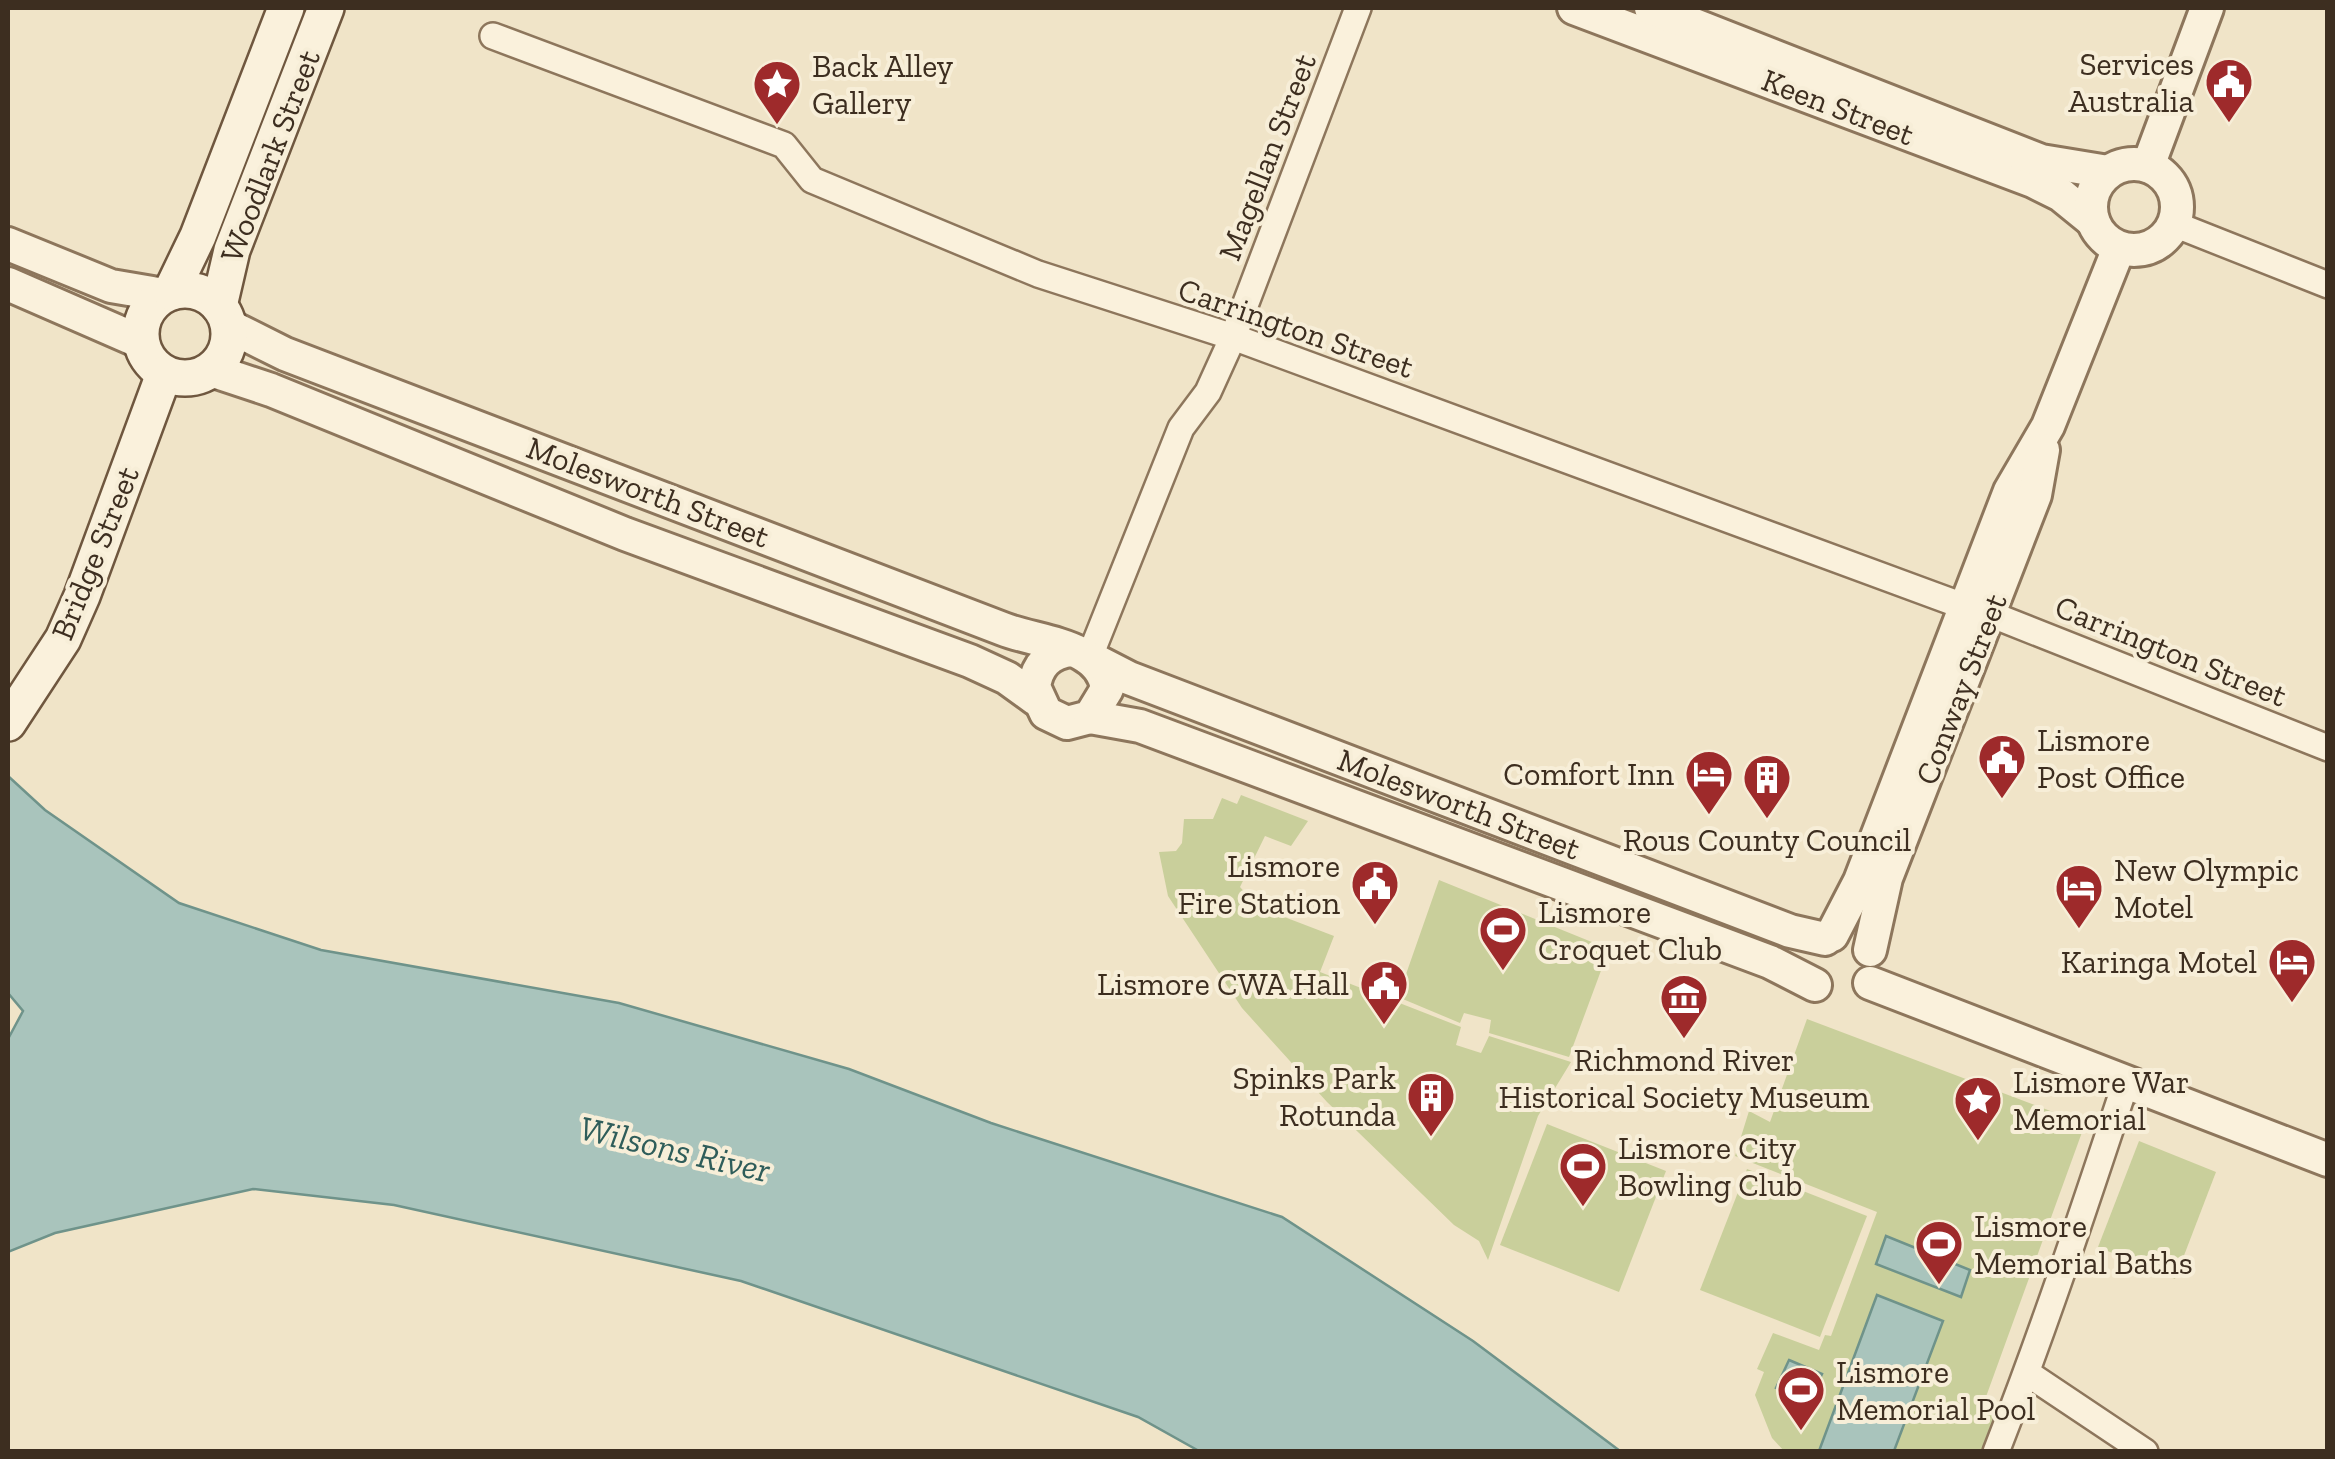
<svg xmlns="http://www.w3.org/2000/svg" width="2335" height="1459" font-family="'Zilla Slab',serif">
	<rect width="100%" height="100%" fill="#f0e4c8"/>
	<!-- green -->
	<g fill="#c9cf9b">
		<polygon points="1241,795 1308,821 1291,846 1265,836 1240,887 1258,907 1334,936 1320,972 1461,1027 1456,1045 1481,1053 1489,1036 1571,1062 1538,1116 1488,1260 1479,1241 1454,1225 1327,1102 1242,1008 1168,896 1159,852 1176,851 1182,843 1184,819 1213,819 1222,798 1237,804"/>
		<polygon points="1439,880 1609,949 1569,1057 1489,1033 1491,1020 1464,1013 1460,1023 1398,997"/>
		<polygon points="1807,1019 2085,1124 1983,1405 1996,1411 1981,1451 1784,1451 1772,1438 1755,1395 1764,1372 1757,1369 1773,1333 1819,1350 1825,1335 1831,1336 1877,1212 1735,1156 1749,1111 1770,1122"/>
		<polygon points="1547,1124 1666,1171 1619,1292 1500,1245"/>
		<polygon points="2139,1141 2216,1172 2175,1279 2098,1247"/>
		<polygon points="1747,1169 1867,1216 1820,1337 1700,1290"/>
	</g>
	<!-- water -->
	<g fill="#a9c4bc" stroke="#6f938a" stroke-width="2.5">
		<polygon points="8,776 45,810 179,903 321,950 619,1003 849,1069 991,1123 1282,1217 1473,1341 1620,1451 1199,1451 1138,1417 741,1281 394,1205 253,1189 55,1233 8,1252 8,1039 23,1011 8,993"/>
		<polygon points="1886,1236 1970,1270 1961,1297 1876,1264"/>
		<polygon points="1877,1295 1943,1321 1894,1451 1819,1451"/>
		<polygon points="1789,1360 1822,1374 1809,1403 1776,1388"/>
	</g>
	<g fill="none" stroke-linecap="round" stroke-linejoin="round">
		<!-- minor casing -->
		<g stroke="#8d765c" stroke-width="30">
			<g id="minor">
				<polyline points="493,36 784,145 812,180 1038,274 1233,337 1936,596 1966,607 1979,604"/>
				<polyline points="2174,224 2328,285"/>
				<polyline points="1990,614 2328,748"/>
				<polyline points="1090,656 1181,428 1208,392 1233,337 1358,8"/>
				<polyline points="2027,1373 2145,1452"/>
				<path d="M1996,1452C2044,1329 2085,1206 2126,1082"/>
			</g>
		</g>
		<!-- tertiary casing -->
		<g stroke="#8d765c" stroke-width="38">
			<g id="tertiary">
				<polyline points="1574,8 2033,181 2061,195 2093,221"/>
				<polyline points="1651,8 2041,161 2108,172"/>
				<circle cx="2134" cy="207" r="43"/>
				<polyline points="2148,166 2207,8"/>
				<polyline points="8,244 111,286 164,295"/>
				<polyline points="8,284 141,342"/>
				<path d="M229,326L285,354L1003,629C1039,643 1102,644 1107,689L1090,717L1067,723L1046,713L1034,687C1037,665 1049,653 1071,650"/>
				<polyline points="211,370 271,390 625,534 970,661 1007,678 1036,699"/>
				<polyline points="1096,661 1129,678 1790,931 1825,939"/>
				<polyline points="1090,717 1140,726 1770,962 1815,985"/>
				<polyline points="1832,935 1860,881 2010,491 2048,426 2119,248"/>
				<polyline points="1870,950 1886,878 2035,495 2043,450"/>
				<polyline points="1870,983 2328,1160"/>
			</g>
		</g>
		<!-- secondary casing -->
		<g stroke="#6f573f" stroke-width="40">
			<g id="secondary">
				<circle cx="185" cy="334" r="44"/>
				<polyline points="171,292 198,236 286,8"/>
				<polyline points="219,306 232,250 326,8"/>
				<polyline points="8,723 63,639 82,596 164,374"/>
			</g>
		</g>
		<!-- minor -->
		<use href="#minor" stroke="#faf1dc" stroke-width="25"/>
		<!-- tertiary -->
		<use href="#tertiary" stroke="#faf1dc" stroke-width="32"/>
		<!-- secondary -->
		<use href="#secondary" stroke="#faf1dc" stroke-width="35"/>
	</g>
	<!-- icons -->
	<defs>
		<g id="civic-pin" transform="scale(2.5)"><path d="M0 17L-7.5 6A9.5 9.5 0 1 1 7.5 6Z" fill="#9e2a2b" stroke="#f7eed8"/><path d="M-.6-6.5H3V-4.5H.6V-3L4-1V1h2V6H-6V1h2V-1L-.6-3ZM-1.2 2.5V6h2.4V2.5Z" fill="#fff"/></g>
		<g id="sight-pin" transform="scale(2.5)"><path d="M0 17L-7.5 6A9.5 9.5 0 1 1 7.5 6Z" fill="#9e2a2b" stroke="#f7eed8"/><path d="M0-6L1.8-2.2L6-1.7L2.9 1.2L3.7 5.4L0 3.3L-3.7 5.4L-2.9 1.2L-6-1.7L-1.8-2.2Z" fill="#fff"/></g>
		<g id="hotel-pin" transform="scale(2.5)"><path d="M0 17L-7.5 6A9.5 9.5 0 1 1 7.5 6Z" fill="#9e2a2b" stroke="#f7eed8"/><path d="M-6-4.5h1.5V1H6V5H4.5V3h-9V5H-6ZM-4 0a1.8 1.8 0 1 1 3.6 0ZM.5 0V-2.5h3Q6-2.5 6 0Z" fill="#fff"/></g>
		<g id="building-pin" transform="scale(2.5)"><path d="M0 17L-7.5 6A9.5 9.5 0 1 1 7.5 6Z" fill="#9e2a2b" stroke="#f7eed8"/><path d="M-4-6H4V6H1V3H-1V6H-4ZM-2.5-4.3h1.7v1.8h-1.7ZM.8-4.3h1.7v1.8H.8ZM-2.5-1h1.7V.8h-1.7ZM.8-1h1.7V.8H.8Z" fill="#fff"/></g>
		<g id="stadium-pin" transform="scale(2.5)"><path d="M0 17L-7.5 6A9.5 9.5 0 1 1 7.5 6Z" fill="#9e2a2b" stroke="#f7eed8"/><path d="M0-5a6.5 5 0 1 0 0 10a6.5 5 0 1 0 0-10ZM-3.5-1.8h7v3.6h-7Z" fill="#fff"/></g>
		<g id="museum-pin" transform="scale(2.5)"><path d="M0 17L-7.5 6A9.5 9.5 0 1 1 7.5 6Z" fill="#9e2a2b" stroke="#f7eed8"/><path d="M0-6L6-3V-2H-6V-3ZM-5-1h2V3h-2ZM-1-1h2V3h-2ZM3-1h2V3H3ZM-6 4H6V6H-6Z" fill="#fff"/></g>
	</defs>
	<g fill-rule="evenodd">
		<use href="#civic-pin" x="2229" y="82"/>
		<use href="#sight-pin" x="777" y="84"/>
		<use href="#civic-pin" x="2002" y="758"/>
		<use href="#hotel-pin" x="1709" y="774"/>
		<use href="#building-pin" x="1767" y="778"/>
		<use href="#civic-pin" x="1375" y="884"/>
		<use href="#hotel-pin" x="2079" y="888"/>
		<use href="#stadium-pin" x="1503" y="930"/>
		<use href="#hotel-pin" x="2292" y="962"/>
		<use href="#civic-pin" x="1384" y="984"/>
		<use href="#museum-pin" x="1684" y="998"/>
		<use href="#building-pin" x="1431" y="1096"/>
		<use href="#sight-pin" x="1978" y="1100"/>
		<use href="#stadium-pin" x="1583" y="1166"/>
		<use href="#stadium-pin" x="1939" y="1244"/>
		<use href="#stadium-pin" x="1801" y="1390"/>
	</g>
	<g text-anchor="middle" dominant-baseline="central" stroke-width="8" stroke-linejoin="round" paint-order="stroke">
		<!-- poi labels -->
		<g font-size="32" fill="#3d2e20" stroke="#f7eed8" text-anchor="start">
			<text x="2194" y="64" text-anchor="end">Services<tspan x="2194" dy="37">Australia</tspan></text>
			<text x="812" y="66">Back Alley<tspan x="812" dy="37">Gallery</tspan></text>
			<text x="2037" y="740">Lismore<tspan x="2037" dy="37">Post Office</tspan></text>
			<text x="1674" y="774" text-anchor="end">Comfort Inn</text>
			<text x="1767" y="840" text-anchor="middle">Rous County Council</text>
			<text x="1340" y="866" text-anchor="end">Lismore<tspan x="1340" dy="37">Fire Station</tspan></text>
			<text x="2114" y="870">New Olympic<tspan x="2114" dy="37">Motel</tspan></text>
			<text x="1538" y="912">Lismore<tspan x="1538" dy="37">Croquet Club</tspan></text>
			<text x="2257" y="962" text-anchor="end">Karinga Motel</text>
			<text x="1349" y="984" text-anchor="end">Lismore CWA Hall</text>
			<text x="1684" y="1060" text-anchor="middle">Richmond River<tspan x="1684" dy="37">Historical Society Museum</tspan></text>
			<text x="1396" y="1078" text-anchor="end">Spinks Park<tspan x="1396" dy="37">Rotunda</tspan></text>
			<text x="2013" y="1082">Lismore War<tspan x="2013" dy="37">Memorial</tspan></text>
			<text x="1618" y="1148">Lismore City<tspan x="1618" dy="37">Bowling Club</tspan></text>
			<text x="1974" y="1226">Lismore<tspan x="1974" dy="37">Memorial Baths</tspan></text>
			<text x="1836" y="1372">Lismore<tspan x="1836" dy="37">Memorial Pool</tspan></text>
		</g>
		<!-- street labels -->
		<g font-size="32" fill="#3d2e20" stroke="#f7eed8">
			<text transform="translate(1838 107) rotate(21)">Keen Street</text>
			<text transform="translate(270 156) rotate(-69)">Woodlark Street</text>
			<text transform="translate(1267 157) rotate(-69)">Magellan Street</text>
			<text transform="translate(1296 328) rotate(19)">Carrington Street</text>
			<text transform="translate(648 492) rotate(21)">Molesworth Street</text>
			<text transform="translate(95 553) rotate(-68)">Bridge Street</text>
			<text transform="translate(2171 651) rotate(22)">Carrington Street</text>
			<text transform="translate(1961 689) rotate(-69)">Conway Street</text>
			<text transform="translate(1459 804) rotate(21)">Molesworth Street</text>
		</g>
		<!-- water labels -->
		<g font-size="35" font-style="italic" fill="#2f5d5a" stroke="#f7eed8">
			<text transform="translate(675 1149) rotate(13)">Wilsons River</text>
		</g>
	</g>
	<!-- border -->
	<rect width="2335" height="1459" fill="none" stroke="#3d2e20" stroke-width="20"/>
</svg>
